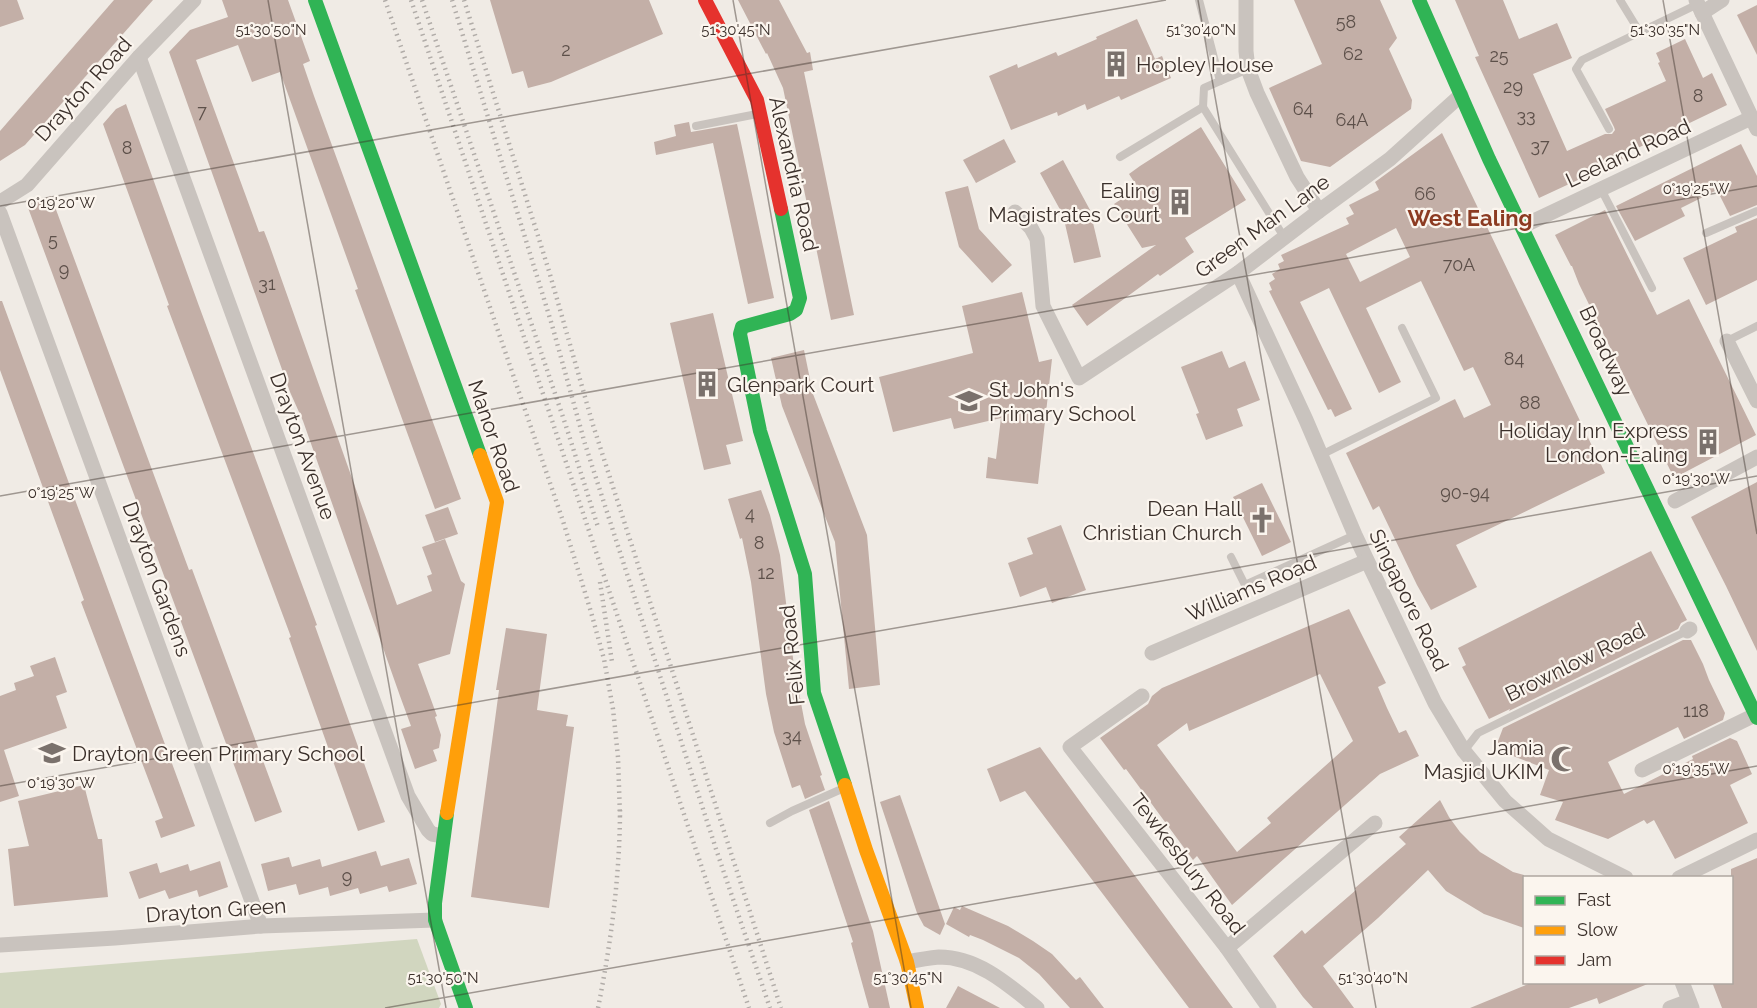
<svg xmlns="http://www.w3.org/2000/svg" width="1757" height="1008" font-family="Raleway,sans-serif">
	<rect width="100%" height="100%" fill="#f0ebe5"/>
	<!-- green -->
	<polygon fill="#d1d6bf" points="417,939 441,1004 439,1008 0,1008 0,973"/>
	<!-- building -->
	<g fill="#c3afa7" fill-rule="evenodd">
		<polygon points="0,0 17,0 24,19 0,27"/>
		<polygon points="114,0 153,0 25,145 0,161 0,131"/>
		<polygon points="222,0 288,0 310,61 303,64 314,96 461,499 435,509 355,290 358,289 280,72 252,82 238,45 196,60 259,232 264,231 269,244 397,605 432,591 427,576 432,574 422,547 445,539 461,581 465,584 450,654 418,664 437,716 435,717 441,735 439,748 433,750 437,761 415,769 401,729 411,726 400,696 303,421 290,392 169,52 190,30 228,17"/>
		<polygon points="490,0 649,0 663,34 551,82 528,88 523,71 512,74"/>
		<polygon points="738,0 779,0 807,53 810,52 813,70 804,72 854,315 831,320 783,88 767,53 766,54"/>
		<polygon points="1294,0 1380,0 1397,38 1389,49 1412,100 1411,109 1330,167 1301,161 1269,88 1322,64"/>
		<polygon points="1455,0 1503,0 1519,39 1557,23 1572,58 1533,74 1567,151 1605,134 1612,134 1615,130 1614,127 1605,109 1666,81 1658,63 1660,62 1656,53 1685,39 1703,78 1712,73 1727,105 1621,156 1623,159 1539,198 1475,57 1479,56"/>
		<polygon points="1757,5 1757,55 1737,15"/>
		<polygon points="1137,19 1155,59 1162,56 1171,78 1121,100 1119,96 1087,110 1085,104 1058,116 1057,112 1011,130 989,76 1017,64 1018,68 1056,52 1058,56 1097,39 1096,37"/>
		<polygon points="126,104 199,306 317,625 315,626 385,822 358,831 289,638 291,637 167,306 169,305 103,124 116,109"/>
		<polygon points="689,122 691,132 737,124 774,298 748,304 713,143 656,155 654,142 676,136 674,125"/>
		<polygon points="1201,127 1246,200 1185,238 1194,252 1160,276 1158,274 1087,326 1072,305 1156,245 1142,248 1114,204 1138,188 1129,174 1140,166"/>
		<path d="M1442,133L1605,473L1456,545L1477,587L1431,610L1417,585L1379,506L1373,510L1346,453L1455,399L1464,418L1491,405L1473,367L1464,371L1421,281L1366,308L1401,382L1379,393L1329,288L1300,302L1352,409L1335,417L1331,409L1328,410L1269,291L1272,290L1269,283L1275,279L1272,274L1280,269L1278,264L1284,261L1281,255L1349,224L1346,218L1354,214L1349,205L1379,190L1375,182ZM1396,228L1410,257L1360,282L1346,254Z"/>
		<polygon points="1004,139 1016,162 976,183 963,160"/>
		<polygon points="1741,144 1757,176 1757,205 1730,216 1717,190 1681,208 1685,216 1635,241 1616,206"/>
		<polygon points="1063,160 1090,210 1101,257 1074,263 1063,215 1040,173"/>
		<polygon points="968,186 979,229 1012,265 992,283 959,247 945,192"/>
		<polygon points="51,196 189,570 192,569 282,812 255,822 27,205"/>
		<polygon points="1605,210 1657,315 1689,299 1756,435 1674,478 1579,284 1572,266 1571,266 1555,235"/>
		<polygon points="1757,218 1757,280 1706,305 1683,258 1737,232 1735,227"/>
		<polygon points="1022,292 1039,362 1052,359 1038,484 986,478 988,457 996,459 1001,418 954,429 951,418 893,432 879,377 973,353 962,306"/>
		<polygon points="0,301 2,301 195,826 161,838 155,821 163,818 81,602 84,600 0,370"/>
		<polygon points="713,313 743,441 726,445 731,464 704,470 670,323"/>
		<polygon points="804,350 813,394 867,535 880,685 849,689 835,542 782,406 771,358"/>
		<polygon points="1222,351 1229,368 1245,361 1260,400 1237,409 1243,426 1206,440 1196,414 1199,413 1181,367"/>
		<polygon points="1757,482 1757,651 1726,586 1691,517"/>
		<polygon points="1262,483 1291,542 1262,556 1233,497"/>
		<polygon points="761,490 770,515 780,555 794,666 805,724 822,775 820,776 825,790 805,799 800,785 792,788 774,732 766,694 751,582 742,538 740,539 728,499"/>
		<polygon points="448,507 458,534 435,542 425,515"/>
		<polygon points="1061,525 1086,590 1052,603 1046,587 1020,597 1008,563 1033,554 1027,538"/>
		<polygon points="1651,551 1687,620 1681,623 1678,629 1509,711 1510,709 1489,719 1462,667 1466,665 1458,648"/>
		<path d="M1349,609L1386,683L1378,687L1387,708L1399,733L1406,730L1419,756L1380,774L1232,905L1197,856L1193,860L1126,769L1124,770L1100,738L1148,704L1152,696L1162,688ZM1320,674L1353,741L1267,818L1271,823L1237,852L1157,745L1187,723L1189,731Z"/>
		<polygon points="506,628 547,634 537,710 568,715 566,726 574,727 549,908 471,897 499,690 496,690"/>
		<polygon points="1683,640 1691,640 1703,664 1709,680 1725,713 1723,720 1684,739 1678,727 1608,762 1624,794 1693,759 1692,756 1730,738 1737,741 1752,774 1730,785 1748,823 1675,859 1654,820 1647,824 1644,820 1608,839 1555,820 1563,802 1540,795 1549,770 1495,749 1503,728"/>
		<polygon points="55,657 67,692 56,696 67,728 4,750 19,796 0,802 0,696 16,690 14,683 34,676 30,666"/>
		<polygon points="1040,747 1087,811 1233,1008 1189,1008 1025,791 1000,802 987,769"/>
		<polygon points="84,785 98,839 102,839 108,897 14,906 8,849 29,846 18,801"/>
		<polygon points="900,795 945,924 940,935 924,926 917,913 880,802"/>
		<polygon points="1440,800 1449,817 1460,832 1480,852 1513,872 1524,875 1524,928 1484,914 1446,891 1428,870 1378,918 1323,966 1354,1008 1313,1008 1303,997 1273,956 1302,930 1305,934 1356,890 1355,888 1406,844 1399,837"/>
		<polygon points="829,801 873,931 890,1008 869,1008 851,943 853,942 809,810"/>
		<polygon points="376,851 381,866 409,858 417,884 389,892 387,886 360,894 358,888 330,896 328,887 299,895 296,884 268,891 261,864 289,857 292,867 320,859 322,867"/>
		<polygon points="1757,858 1757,1008 1722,1008 1712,982 1731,982 1731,869"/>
		<polygon points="220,861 228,887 199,897 197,890 169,899 165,890 139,899 129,872 157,863 160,873 188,864 190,871"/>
		<polygon points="962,906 1008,926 1033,941 1052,954 1076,980 1080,977 1104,1008 1070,1008 1039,974 1019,958 983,940 970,935 969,937 946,924 954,907 960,910"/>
		<polygon points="1533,982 1650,982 1650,983 1599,1004 1597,998 1569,1008 1470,1008"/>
		<polygon points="958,986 1000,1008 946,1008"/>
	</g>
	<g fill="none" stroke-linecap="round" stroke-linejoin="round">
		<!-- lane -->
		<g stroke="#c9c3be" stroke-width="8">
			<polyline points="1199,0 1220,81 1248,69"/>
			<polyline points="1620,0 1639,31"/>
			<polyline points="1203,107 1204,88 1220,81"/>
			<polyline points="696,126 757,114"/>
			<polyline points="1609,129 1576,69 1582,60 1698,4"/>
			<polyline points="1120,157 1203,107 1284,237"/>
			<polyline points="1601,189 1652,288"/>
			<polyline points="1706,233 1757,211"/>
			<polyline points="1727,341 1757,326"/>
			<polyline points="1321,455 1436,398 1402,328"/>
			<polyline points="1231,557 1245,585 1355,535"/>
			<polyline points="1464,751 1478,733 1687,631"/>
			<polyline points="770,823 792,811 844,788"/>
		</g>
		<!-- street -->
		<g stroke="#c9c3be" stroke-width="15">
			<polyline points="1246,0 1246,51 1248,69 1257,93 1297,177 1319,211"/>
			<polyline points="1696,0 1757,129"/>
			<polyline points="1702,13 1722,0"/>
			<polyline points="139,57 408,796 428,830 432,834 443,836"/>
			<polyline points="0,202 27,185 139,57 194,0"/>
			<polyline points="1015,212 1031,228 1037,239 1043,306 1079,378 1238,273 1319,211 1390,159 1461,95"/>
			<polyline points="0,213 261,926"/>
			<polyline points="1523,226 1751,118"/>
			<polyline points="1238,273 1306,420 1355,535 1435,703 1464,751 1505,801 1548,839 1626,878"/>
			<polyline points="1727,341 1757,401"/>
			<polyline points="1675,501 1757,457"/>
			<polyline points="1687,631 1690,629"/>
			<polyline points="1152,653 1367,561"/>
			<polyline points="1142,696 1070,747 1227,948 1269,1008"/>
			<polyline points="1642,770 1755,715"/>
			<polyline points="1679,878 1757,840"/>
			<polyline points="0,945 115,938 261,926 435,920"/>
			<polyline points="1227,948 1375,823"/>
			<path d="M907,962C917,960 928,958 939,957C978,957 1009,985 1037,1008"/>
			<polyline points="1682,982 1692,1008"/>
			<polyline points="1670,1008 1689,1001"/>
		</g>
		<!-- fast -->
		<g stroke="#30b455" stroke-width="14">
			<polyline points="315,0 480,455"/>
			<polyline points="1419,0 1489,159 1757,718"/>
			<polyline points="781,209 800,298 796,310 790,314 742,327 740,334 760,431 805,574 814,693 845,785"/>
			<polyline points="447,813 435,903 435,920 466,1008"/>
		</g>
		<!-- slow -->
		<g stroke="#ff9f0a" stroke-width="14">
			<polyline points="845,785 866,850 907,962 917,1008"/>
			<polyline points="447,813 497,502 480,455"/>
		</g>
		<!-- jam -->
		<polyline stroke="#e5322d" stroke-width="14" points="705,0 757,100 781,209"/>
		<!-- rail -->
		<g stroke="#b1aca8" stroke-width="4.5" stroke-dasharray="1.5 4.5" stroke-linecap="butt">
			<polyline points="385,0 563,521 591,612 604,659 613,709 618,757 620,816"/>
			<polyline points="411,0 749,1008"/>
			<polyline points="422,0 566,426 598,527"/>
			<polyline points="452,0 552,325 585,444 716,849 770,1008"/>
			<polyline points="464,0 549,271 593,425 781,1008"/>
			<polyline points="600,582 612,662"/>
			<path d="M598,1008C611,943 620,875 620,808"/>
		</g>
	</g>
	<!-- ticks -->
	<path fill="none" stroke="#3b302b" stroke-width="1.5" stroke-opacity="0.45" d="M268,0L446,1008M733,0L911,1008M1198,0L1376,1008M1663,0L1757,534M0,206L1166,0M0,496L1757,186M0,786L1757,476M385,1008L1757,766"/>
	<!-- icons -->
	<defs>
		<g id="building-bare" transform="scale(2.07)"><path d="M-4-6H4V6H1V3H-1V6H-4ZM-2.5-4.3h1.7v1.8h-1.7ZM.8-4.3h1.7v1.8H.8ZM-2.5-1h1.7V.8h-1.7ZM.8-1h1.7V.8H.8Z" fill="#7a716c" stroke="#fbf5ee" stroke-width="2.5" paint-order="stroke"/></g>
		<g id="school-bare" transform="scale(2.07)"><path d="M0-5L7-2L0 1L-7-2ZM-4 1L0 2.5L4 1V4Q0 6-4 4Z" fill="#7a716c" stroke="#fbf5ee" stroke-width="2.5" paint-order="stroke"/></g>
		<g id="church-bare" transform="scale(2.07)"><path d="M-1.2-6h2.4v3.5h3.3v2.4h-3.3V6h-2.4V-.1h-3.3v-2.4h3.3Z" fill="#7a716c" stroke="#fbf5ee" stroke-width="2.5" paint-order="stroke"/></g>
		<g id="mosque-bare" transform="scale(2.07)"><path d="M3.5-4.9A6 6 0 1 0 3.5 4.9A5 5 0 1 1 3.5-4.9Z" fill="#7a716c" stroke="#fbf5ee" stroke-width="2.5" paint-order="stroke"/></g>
	</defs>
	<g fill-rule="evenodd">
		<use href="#building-bare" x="1116" y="64"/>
		<use href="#building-bare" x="1180" y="202"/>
		<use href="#building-bare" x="707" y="384"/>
		<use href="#school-bare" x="969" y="401"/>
		<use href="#building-bare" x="1708" y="442"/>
		<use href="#church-bare" x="1262" y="520"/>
		<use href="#school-bare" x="52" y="753"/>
		<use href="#mosque-bare" x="1564" y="759"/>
	</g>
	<g text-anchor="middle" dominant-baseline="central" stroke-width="4.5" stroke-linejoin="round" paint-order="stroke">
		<!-- number labels -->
		<g font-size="18" fill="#5d504a">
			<text x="1346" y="21">58</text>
			<text x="566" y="49">2</text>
			<text x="1353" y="53">62</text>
			<text x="1499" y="55">25</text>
			<text x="1513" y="86">29</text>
			<text x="1698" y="95">8</text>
			<text x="1303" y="108">64</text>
			<text x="202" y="111">7</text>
			<text x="1526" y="115">33</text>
			<text x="1352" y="119">64A</text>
			<text x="1540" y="145">37</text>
			<text x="127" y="147">8</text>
			<text x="1425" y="193">66</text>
			<text x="53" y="239">5</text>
			<text x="1459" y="264">70A</text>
			<text x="64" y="269">9</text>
			<text x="267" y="283">31</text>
			<text x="1514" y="358">84</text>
			<text x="1530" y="402">88</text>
			<text x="1465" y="492">90-94</text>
			<text x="750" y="513">4</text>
			<text x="759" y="542">8</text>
			<text x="766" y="572">12</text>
			<text x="1696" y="710">118</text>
			<text x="792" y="735">34</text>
			<text x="347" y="876">9</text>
		</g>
		<!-- poi labels -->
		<g font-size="21" fill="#3b302b" stroke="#fbf5ee" text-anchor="start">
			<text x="1136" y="64">Hopley House</text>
			<text x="1160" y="190" text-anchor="end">Ealing<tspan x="1160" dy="24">Magistrates Court</tspan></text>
			<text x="727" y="384">Glenpark Court</text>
			<text x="989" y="389">St John's<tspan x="989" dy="24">Primary School</tspan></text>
			<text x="1688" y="430" text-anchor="end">Holiday Inn Express<tspan x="1688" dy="24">London-Ealing</tspan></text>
			<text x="1242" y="508" text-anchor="end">Dean Hall<tspan x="1242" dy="24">Christian Church</tspan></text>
			<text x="1544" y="747" text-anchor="end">Jamia<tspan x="1544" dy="24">Masjid UKIM</tspan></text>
			<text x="72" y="753">Drayton Green Primary School</text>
		</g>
		<!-- street labels -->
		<g font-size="21" fill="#3b302b" stroke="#fbf5ee">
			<text transform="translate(83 89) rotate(-48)">Drayton Road</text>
			<text transform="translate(1628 153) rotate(-25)">Leeland Road</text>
			<text transform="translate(794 174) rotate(77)">Alexandria Road</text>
			<text transform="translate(1262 226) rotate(-36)">Green Man Lane</text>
			<text transform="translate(1606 351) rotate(65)">Broadway</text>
			<text transform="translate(494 436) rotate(71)">Manor Road</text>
			<text transform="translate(303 446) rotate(70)">Drayton Avenue</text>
			<text transform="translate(157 579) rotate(70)">Drayton Gardens</text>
			<text transform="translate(1251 588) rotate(-23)">Williams Road</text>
			<text transform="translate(1409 600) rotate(64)">Singapore Road</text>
			<text transform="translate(792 655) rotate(-96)">Felix Road</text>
			<text transform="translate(1575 662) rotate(-26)">Brownlow Road</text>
			<text transform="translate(1188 864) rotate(52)">Tewkesbury Road</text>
			<text transform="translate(216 910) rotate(-4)">Drayton Green</text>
		</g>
		<!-- neighbourhood labels -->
		<g font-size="22" font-weight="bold" fill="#8c3b22" stroke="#fbf5ee">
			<text x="1470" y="218">West Ealing</text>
		</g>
	</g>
	<g font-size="15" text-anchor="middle" fill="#3b302b" stroke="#fbf5ee" stroke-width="4.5" stroke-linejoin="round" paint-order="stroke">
		<text x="271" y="35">51°30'50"N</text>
		<text x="736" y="35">51°30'45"N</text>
		<text x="1201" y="35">51°30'40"N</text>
		<text x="1665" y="35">51°30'35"N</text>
		<text x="1696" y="194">0°19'25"W</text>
		<text x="61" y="208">0°19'20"W</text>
		<text x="1696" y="484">0°19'30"W</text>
		<text x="61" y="498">0°19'25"W</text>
		<text x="1696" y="774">0°19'35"W</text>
		<text x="61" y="788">0°19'30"W</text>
		<text x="443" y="983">51°30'50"N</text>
		<text x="908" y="983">51°30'45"N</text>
		<text x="1373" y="983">51°30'40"N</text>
	</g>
	<!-- legend -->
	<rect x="1523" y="876" width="210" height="108" fill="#fbf5ee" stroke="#aea6a0" stroke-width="1.5"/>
	<rect x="1535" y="896" width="30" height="9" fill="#30b455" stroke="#aea6a0" stroke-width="1.5"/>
	<text x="1577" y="906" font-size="18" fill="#3b302b">Fast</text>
	<rect x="1535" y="926" width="30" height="9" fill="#ff9f0a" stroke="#aea6a0" stroke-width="1.5"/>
	<text x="1577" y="936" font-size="18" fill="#3b302b">Slow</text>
	<rect x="1535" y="956" width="30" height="9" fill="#e5322d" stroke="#aea6a0" stroke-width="1.5"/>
	<text x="1577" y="966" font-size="18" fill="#3b302b">Jam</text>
</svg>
